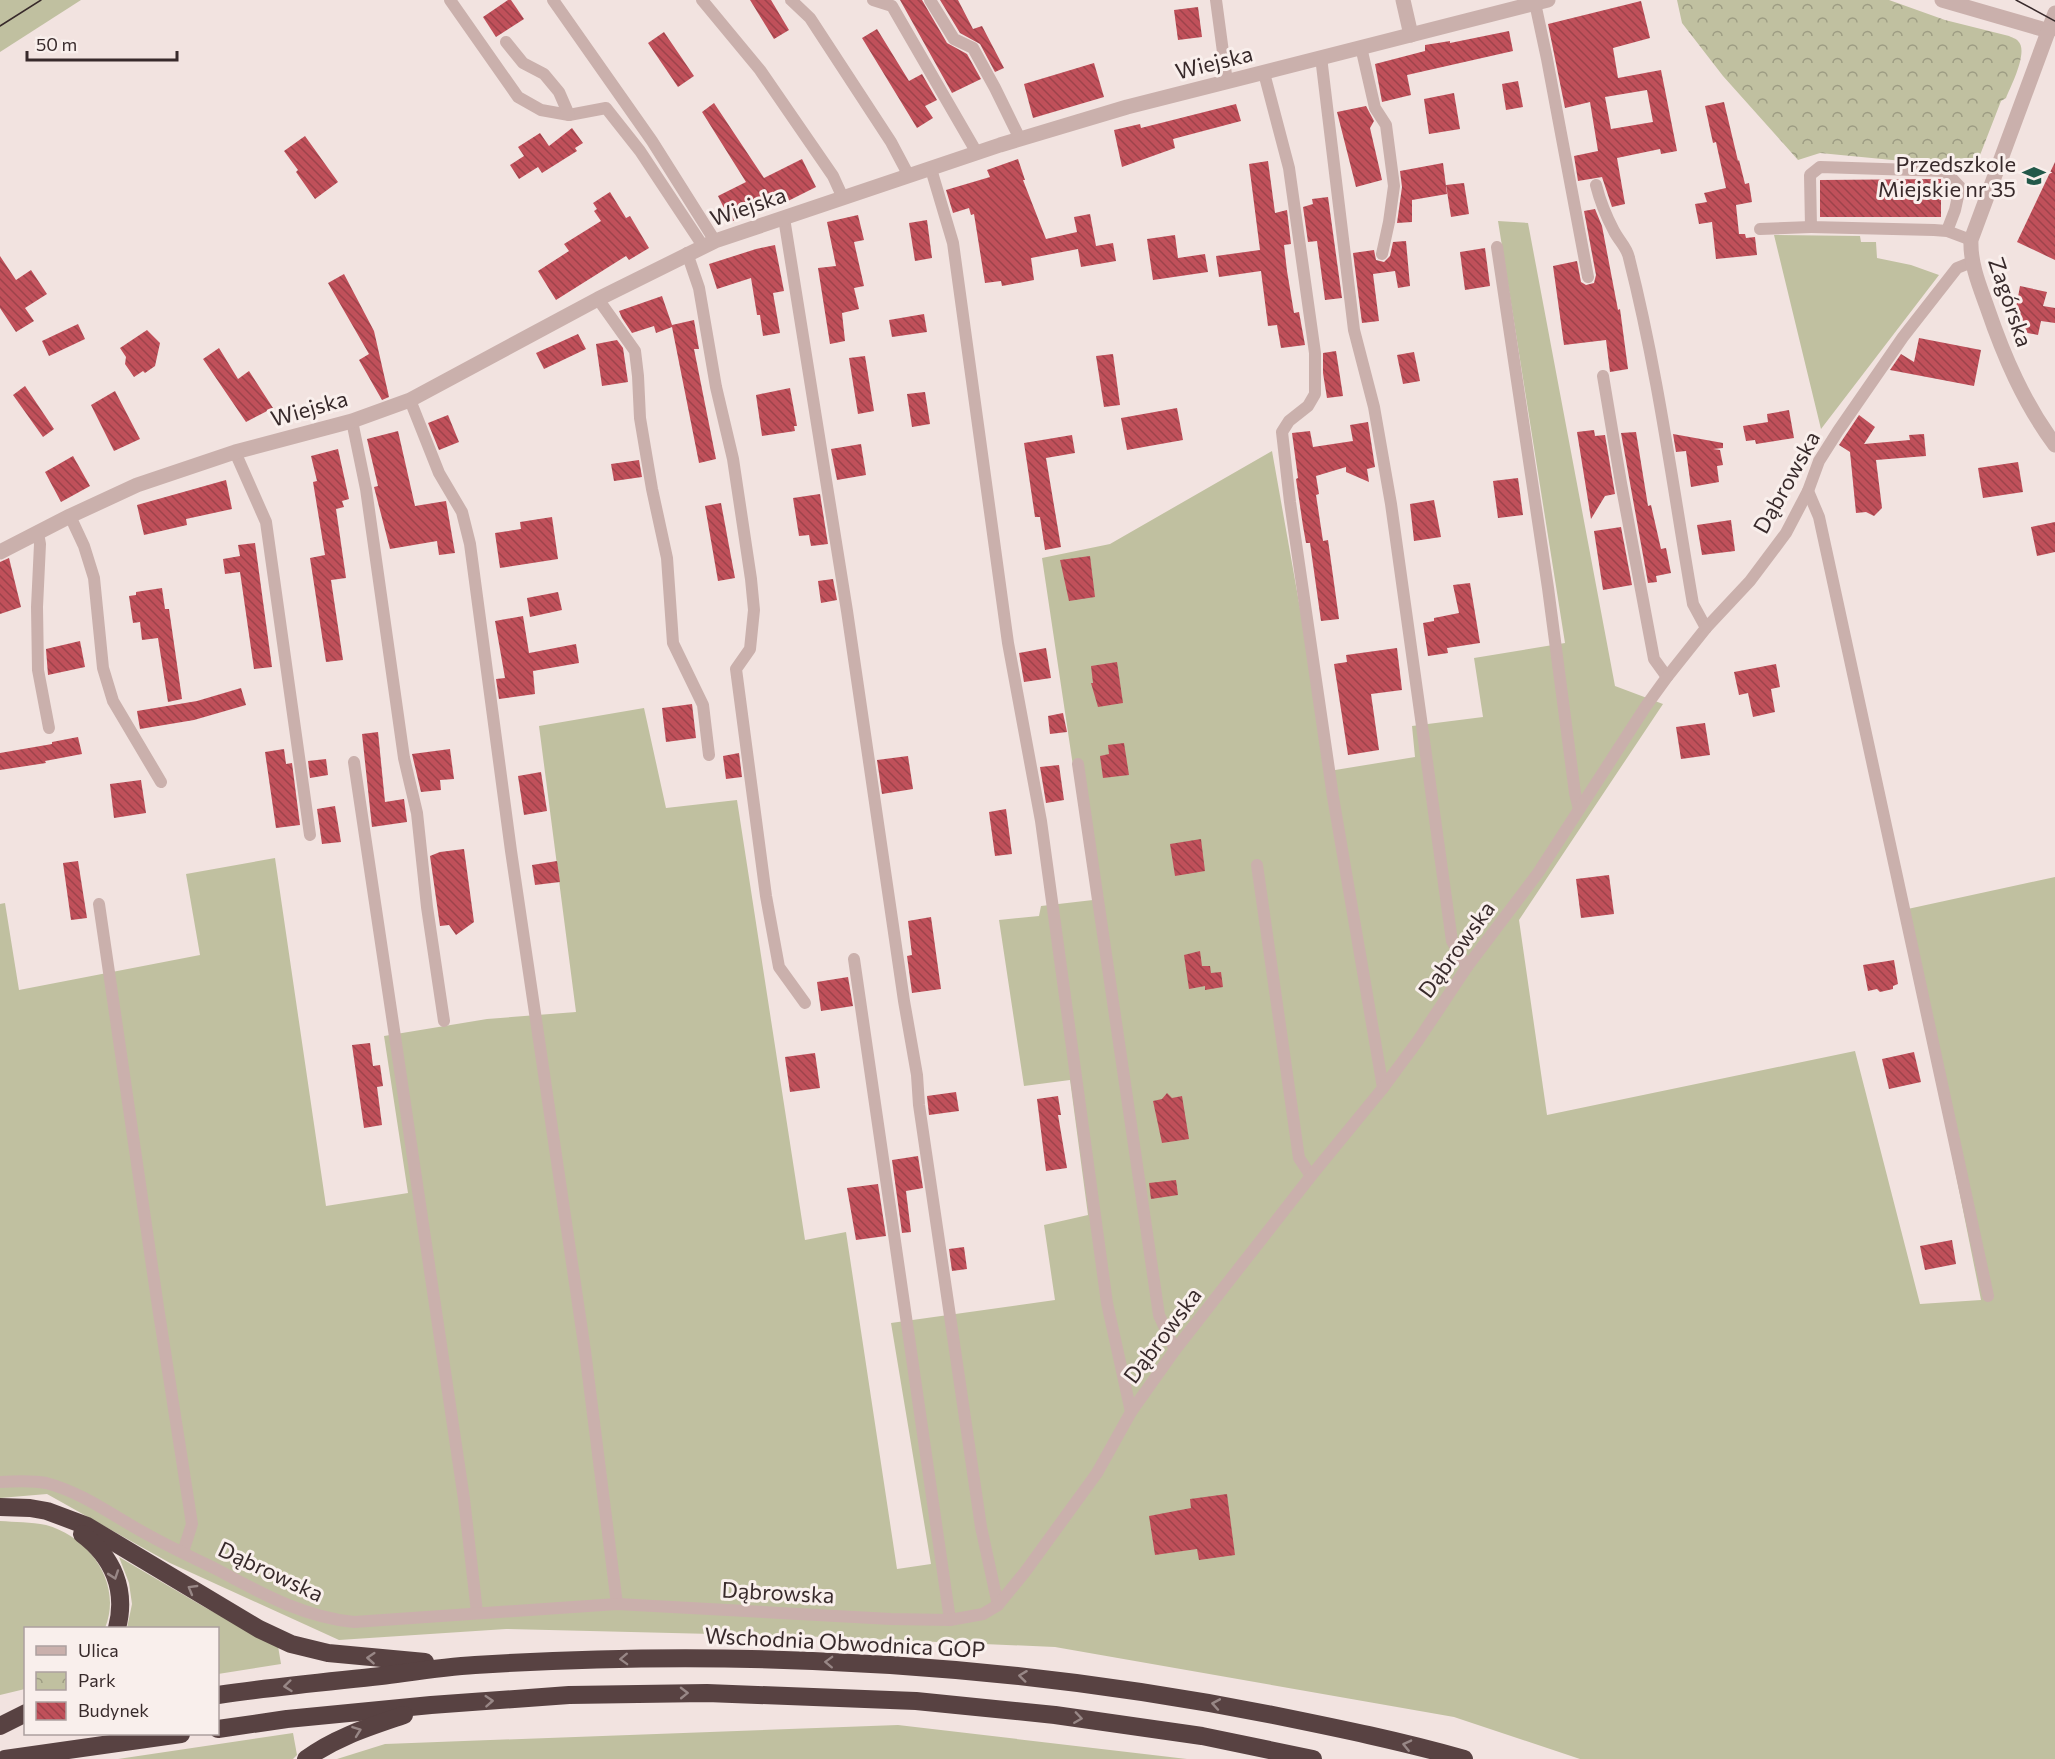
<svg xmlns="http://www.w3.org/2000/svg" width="2055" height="1759" font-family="Commissioner,sans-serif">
	<defs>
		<pattern id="park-crowns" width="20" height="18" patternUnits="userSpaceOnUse" patternTransform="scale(1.5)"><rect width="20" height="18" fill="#c0c0a0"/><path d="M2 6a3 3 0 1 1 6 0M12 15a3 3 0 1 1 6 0" fill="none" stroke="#9d9c83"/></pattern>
		<pattern id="building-back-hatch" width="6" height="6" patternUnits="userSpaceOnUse" patternTransform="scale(1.5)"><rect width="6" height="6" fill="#c0505a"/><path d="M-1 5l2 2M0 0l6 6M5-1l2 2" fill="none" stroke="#9d434b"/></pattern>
	</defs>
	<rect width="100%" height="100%" fill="#f2e3e0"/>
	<!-- green -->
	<g fill="#c0c0a0">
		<polygon points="0,0 81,0 0,52"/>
		<polygon points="1498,221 1528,223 1615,686 1663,704 1519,920 1547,1115 1855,1051 1920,1304 1981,1300 1903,910 2055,877 2055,1759 1580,1759 1454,1717 1055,1647 799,1636 506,1629 339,1640 170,1563 47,1494 0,1498 0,904 5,903 19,990 200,955 186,874 275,858 326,1206 408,1193 384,1036 487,1019 576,1012 539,726 644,708 666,808 737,800 805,1240 846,1232 897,1569 931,1564 891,1323 1055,1300 1044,1225 1088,1215 1070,1080 1024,1086 999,920 1039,916 1041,906 1093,900 1042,558 1110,544 1272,451 1329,771 1415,757 1412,726 1483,717 1474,658 1565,643"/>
		<polygon points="1774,235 1860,236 1861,242 1876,242 1877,258 1911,265 1939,275 1821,429"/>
		<path d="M0,1521C15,1522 31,1522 46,1525C90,1537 123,1584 105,1628H26L25,1689L0,1695Z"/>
		<polygon points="119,1557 206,1608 278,1646 281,1664 218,1674 218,1628 127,1628 132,1604 129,1583"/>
		<polygon points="898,1725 1187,1759 337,1759 385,1744"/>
		<polygon points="293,1733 297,1755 293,1759 118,1759"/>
	</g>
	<!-- park -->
	<path fill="url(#park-crowns)" d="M1677,0H1889L1945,20L2009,36C2011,37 2017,39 2018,41C2029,51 2011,86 2006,98L2001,101L1975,168L1820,153L1798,160L1723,76L1682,23Z"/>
	<!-- building -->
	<g fill="url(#building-back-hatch)" fill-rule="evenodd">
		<polygon points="508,0 511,0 524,19 496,37 483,17"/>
		<polygon points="750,0 771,0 789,30 774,39"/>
		<polygon points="900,0 922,0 947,43 967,54 981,79 952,93"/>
		<polygon points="940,0 958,0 973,29 982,26 1004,68 995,72 980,44 960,33"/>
		<path d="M1641,1L1650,38L1613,48L1618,78L1661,70L1677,151L1661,154L1660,149L1617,158L1625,204L1612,207L1602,177L1578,181L1574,156L1598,151L1590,102L1565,108L1548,24ZM1647,90L1653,122L1611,129L1605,97Z"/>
		<polygon points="1198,7 1202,37 1178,40 1174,10"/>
		<polygon points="877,29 909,81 922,74 937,100 925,106 933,118 917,128 862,38"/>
		<polygon points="1509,31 1513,51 1407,75 1411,95 1382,102 1375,64 1425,51 1425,45 1450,41 1450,43"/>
		<polygon points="664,32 694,76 678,87 648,43"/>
		<polygon points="1094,63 1104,97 1033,118 1024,84"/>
		<polygon points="1518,81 1523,107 1506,110 1502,84"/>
		<polygon points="1454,93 1460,129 1429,134 1424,99"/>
		<polygon points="1724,102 1738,161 1739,160 1745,184 1749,183 1752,202 1736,205 1739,234 1745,234 1746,238 1755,237 1757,255 1716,259 1712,222 1699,224 1695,204 1707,202 1704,193 1726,188 1716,142 1713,143 1705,106"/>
		<polygon points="714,103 764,178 802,159 816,187 784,203 781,197 731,222 718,196 746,182 702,112"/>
		<polygon points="1236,104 1241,121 1173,139 1175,148 1122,167 1114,130 1140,124 1141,128"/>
		<polygon points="1366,106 1374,121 1370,128 1382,180 1356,187 1337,112"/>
		<polygon points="572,128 583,143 575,148 577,151 542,173 538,167 519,179 510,165 524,156 518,147 540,133 549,146"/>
		<polygon points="305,136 338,182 315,199 296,172 298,170 284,151"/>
		<polygon points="1018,159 1025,180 1023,180 1046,239 1077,232 1074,217 1090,214 1096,246 1113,243 1116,261 1081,267 1078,249 1031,258 1034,280 1002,286 1001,281 985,283 974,214 971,215 969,208 953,213 946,190 990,177 987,170"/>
		<polygon points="1268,161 1275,213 1287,210 1291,244 1284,245 1287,271 1294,313 1299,312 1305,345 1281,348 1277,325 1268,326 1261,271 1219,277 1216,256 1260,250 1249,164"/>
		<polygon points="2055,162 2055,260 2017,242"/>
		<polygon points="1443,163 1447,194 1412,200 1412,222 1397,223 1402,187 1400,171"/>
		<polygon points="1941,179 1941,217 1820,217 1820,180"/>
		<polygon points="1464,183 1469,214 1451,217 1446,185"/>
		<polygon points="610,192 626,218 630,216 649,248 629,260 626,256 556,300 538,271 569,251 564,244 601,221 594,211 597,209 593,203"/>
		<polygon points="1328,197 1342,298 1325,300 1317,241 1308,242 1303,207 1313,204 1312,199"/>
		<polygon points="1595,209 1602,226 1618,310 1620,309 1628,369 1610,372 1606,340 1564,345 1553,266 1577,261 1581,282 1586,285 1594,283 1596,275 1584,211"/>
		<polygon points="858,215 864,240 854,242 864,286 854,288 859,309 842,313 845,341 830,344 818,268 836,266 827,222"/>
		<polygon points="927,220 932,258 915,261 909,223"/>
		<polygon points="1175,235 1178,258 1205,254 1208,272 1153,280 1147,239"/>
		<polygon points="1406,241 1410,286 1398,288 1395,271 1373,274 1379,321 1362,323 1353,253 1374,250 1376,260 1384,262 1390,256 1393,242"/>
		<polygon points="775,245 784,291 773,293 780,333 763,336 760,315 757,315 751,278 717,289 709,264 756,249"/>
		<polygon points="1485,248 1490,286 1465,290 1460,252"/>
		<polygon points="0,256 16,280 31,270 47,294 25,308 34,321 16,332 0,308"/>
		<polygon points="344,274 374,331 389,397 382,400 359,360 369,354 328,283"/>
		<polygon points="2020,286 2047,292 2043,306 2055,308 2055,323 2041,321 2038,335 2012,330"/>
		<polygon points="662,296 672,325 694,320 699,349 694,349 716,459 699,463 672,327 656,333 654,326 632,333 622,318 619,311"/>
		<polygon points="924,314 927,332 892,337 889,320"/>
		<polygon points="78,324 85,339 49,356 42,341"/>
		<polygon points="147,330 160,343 155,366 145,373 143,371 134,377 125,364 126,357 120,348"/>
		<polygon points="578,334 586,349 544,369 536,353"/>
		<polygon points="1919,338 1981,350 1974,386 1890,370 1901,354 1914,362"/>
		<polygon points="617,340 623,348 628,382 602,386 596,344"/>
		<polygon points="219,348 238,379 249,371 273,408 246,422 203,359"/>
		<polygon points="1336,351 1343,396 1327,398 1323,373 1323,353"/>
		<polygon points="1414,352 1420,381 1403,384 1397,355"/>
		<polygon points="1113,354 1120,405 1104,407 1096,356"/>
		<polygon points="865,356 874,411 858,414 849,358"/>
		<polygon points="25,386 54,429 43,437 13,395"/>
		<polygon points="790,388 797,426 794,426 795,431 762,436 756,395"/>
		<polygon points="115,391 140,439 114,451 91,405"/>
		<polygon points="925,392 930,424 912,427 907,394"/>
		<polygon points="1177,408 1183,440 1127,450 1121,418"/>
		<polygon points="1789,410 1794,438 1756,444 1755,440 1746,441 1743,426 1768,422 1767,414"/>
		<polygon points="448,415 459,442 439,450 428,423"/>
		<polygon points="1859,415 1875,427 1864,444 1910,440 1909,435 1924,434 1926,456 1876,460 1882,508 1874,516 1866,512 1856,513 1850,452 1839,445"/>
		<polygon points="1368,422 1375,467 1367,469 1369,482 1346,472 1346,467 1316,476 1319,494 1316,495 1323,541 1328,540 1339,619 1321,621 1310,543 1306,543 1303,526 1296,479 1298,478 1292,433 1310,431 1313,447 1353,441 1350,425"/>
		<polygon points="1594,430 1595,436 1605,435 1615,494 1605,496 1591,519 1577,432"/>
		<polygon points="398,431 415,506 446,501 455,553 439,555 437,541 390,549 374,487 378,486 367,439"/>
		<polygon points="1636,432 1648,506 1651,505 1661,549 1666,548 1671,573 1656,576 1657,582 1648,583 1621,433"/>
		<polygon points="1673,434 1723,443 1723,448 1713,449 1720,450 1723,465 1717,466 1719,482 1691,487 1686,451 1676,452"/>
		<polygon points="1072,435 1075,453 1046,458 1061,547 1045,550 1040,517 1035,517 1024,443"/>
		<polygon points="861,444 866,475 837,480 831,449"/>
		<polygon points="338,449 349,499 342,501 344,507 336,509 346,578 331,580 343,660 326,662 310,558 325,555 313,482 317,481 311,456"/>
		<polygon points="73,456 90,486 61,502 45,472"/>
		<polygon points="639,460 642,477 614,481 611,464"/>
		<polygon points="2018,462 2023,492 1983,498 1978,468"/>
		<polygon points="1518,478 1523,515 1498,518 1493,481"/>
		<polygon points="226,480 232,509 186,519 187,525 144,535 137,505"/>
		<polygon points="820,494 828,544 811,546 809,535 799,536 793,498"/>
		<polygon points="1434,500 1441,537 1414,541 1410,504"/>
		<polygon points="721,503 735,578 718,581 705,506"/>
		<polygon points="552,517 558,559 500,568 495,533 521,529 520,522"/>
		<polygon points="1731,520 1735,551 1702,555 1697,525"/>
		<polygon points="2055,522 2055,552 2037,556 2031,527"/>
		<polygon points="1621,527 1632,585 1603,590 1594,531"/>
		<polygon points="255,543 272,667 254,669 240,572 225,574 223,559 240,556 238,545"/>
		<polygon points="1090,556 1095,597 1069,601 1060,560"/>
		<polygon points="9,558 21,607 0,614 0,562"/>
		<polygon points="833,579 837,600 821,603 818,581"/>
		<polygon points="1470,583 1480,643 1447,648 1448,653 1428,656 1423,623 1434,621 1434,618 1459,613 1453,585"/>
		<polygon points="162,588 165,609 169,609 182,699 168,702 158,638 142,640 140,622 133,623 129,596 136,595 136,592"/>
		<polygon points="558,592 562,610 530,617 527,598"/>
		<polygon points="523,616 529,653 576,644 579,663 533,671 535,694 499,699 496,679 505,678 495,621"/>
		<polygon points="80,641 85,667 48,675 46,649"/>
		<polygon points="1046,648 1051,678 1024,682 1019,653"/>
		<polygon points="1397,648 1402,690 1371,694 1379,750 1348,755 1334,664 1347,662 1346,655"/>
		<polygon points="1117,662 1123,703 1098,707 1091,683 1093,683 1091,666"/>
		<polygon points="1776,664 1780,687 1771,689 1775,712 1753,717 1748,693 1739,695 1734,672"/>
		<polygon points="241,688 246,705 194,720 140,729 137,711 197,701"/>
		<polygon points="692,704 696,738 666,742 662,708"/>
		<polygon points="1063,713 1067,732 1050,734 1048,716"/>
		<polygon points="1705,723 1710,755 1681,759 1676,727"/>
		<polygon points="378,732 385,802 404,799 407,822 372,827 362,734"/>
		<polygon points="78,737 82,754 45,761 46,763 0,770 0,753 52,744 52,742"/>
		<polygon points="1124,743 1129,775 1103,778 1100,756 1109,754 1108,745"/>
		<polygon points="284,749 286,764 292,763 300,825 276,828 265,752"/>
		<polygon points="450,749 454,779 440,780 441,790 421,792 412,754"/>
		<polygon points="739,753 742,777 726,779 723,756"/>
		<polygon points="908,756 913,789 882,794 877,760"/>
		<polygon points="326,759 328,775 310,778 308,761"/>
		<polygon points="1059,765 1064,800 1046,803 1040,767"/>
		<polygon points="541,772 547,811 524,815 518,776"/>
		<polygon points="141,780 146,813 114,818 110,784"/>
		<polygon points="335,806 341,842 322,844 317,809"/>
		<polygon points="1006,809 1012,854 995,856 989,812"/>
		<polygon points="1201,839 1205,871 1175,876 1170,844"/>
		<polygon points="464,849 474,922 456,935 449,925 440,926 430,856 440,852"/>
		<polygon points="78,861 87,918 71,920 63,863"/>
		<polygon points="557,861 560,882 535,885 532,865"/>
		<polygon points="1609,875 1614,914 1581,918 1576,879"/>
		<polygon points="931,917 941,989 912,993 907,956 912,955 908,921"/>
		<polygon points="1200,951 1202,966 1210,966 1211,973 1221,972 1223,987 1205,990 1205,986 1189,989 1184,955"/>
		<polygon points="1894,960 1898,984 1893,986 1893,989 1880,992 1877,989 1868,991 1863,965"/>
		<polygon points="848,977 853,1006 821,1011 817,982"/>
		<polygon points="370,1043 373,1066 380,1065 383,1086 377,1087 382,1125 364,1128 352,1045"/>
		<polygon points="1914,1052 1921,1082 1889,1089 1882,1059"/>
		<polygon points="815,1053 820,1088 790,1092 785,1057"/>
		<polygon points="956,1092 959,1111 929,1115 927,1096"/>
		<polygon points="1167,1093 1172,1098 1182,1096 1189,1139 1162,1143 1153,1101 1162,1099"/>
		<polygon points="1058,1096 1061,1115 1058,1115 1067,1168 1046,1171 1037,1099"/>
		<polygon points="918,1156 923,1188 906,1191 911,1232 902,1233 892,1160"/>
		<polygon points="1176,1180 1178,1195 1151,1199 1149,1183"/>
		<polygon points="878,1184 886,1236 856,1240 847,1188"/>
		<polygon points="1952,1240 1956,1264 1925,1270 1920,1246"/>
		<polygon points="964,1247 967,1269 952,1271 949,1249"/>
		<polygon points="1227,1494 1235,1555 1199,1560 1197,1549 1155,1555 1149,1516 1191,1508 1190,1499"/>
	</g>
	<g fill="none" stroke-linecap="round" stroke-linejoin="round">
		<!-- lane -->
		<g stroke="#cab0ac" stroke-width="12">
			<polyline points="450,0 518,97 541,110 569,115 606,108 640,151 703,246"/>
			<polyline points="553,0 652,141 715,241"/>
			<polyline points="702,0 760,70 833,176 843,198"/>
			<polyline points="791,0 810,18 891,142 909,176"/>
			<polyline points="873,0 892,6 977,153"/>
			<polyline points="930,0 954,39 973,48 995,88 1020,139"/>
			<polyline points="1216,0 1227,82"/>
			<polyline points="1535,3 1547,59 1588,277"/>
			<polyline points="506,42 523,63 544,74 559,92 569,115"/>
			<polyline points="1361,47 1375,108 1386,125 1394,186 1389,222 1382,254"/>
			<polyline points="1321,57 1354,330 1374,407 1391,504 1452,941 1467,967"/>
			<polyline points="1264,73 1289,168 1315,353 1315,394 1308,406 1289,421 1282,432 1290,502 1333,797 1383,1088"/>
			<polyline points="931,169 953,243 1008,643 1041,821 1107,1303 1131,1412"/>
			<path d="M1596,185C1600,201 1606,216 1614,231C1619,241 1627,247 1629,258C1658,372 1673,488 1693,604L1706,628"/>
			<polyline points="784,218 847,611 904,1001 917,1075 919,1105 981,1527 998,1605"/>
			<polyline points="1760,229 1811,227"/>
			<polyline points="1947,231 1955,210 1960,187 1945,171 1820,167 1810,175 1811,227 1934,230 1947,231 1971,240"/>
			<polyline points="1497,247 1548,588 1575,793 1579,809"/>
			<polyline points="687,253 699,288 716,387 733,459 751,579 754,610 750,649 736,669 766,896 779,967 805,1003"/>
			<polyline points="598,299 635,351 638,376 640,418 652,489 667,558 673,643 703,705 709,755"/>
			<polyline points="1603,376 1621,483 1654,659 1667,677"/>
			<polyline points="410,400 439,473 462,512 470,544 511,851 585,1351 617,1604"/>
			<polyline points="352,421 366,489 404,758 417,813 427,907 444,1021"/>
			<polyline points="235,452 266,522 310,835"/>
			<polyline points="1808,491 1819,517 1988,1296"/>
			<polyline points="70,516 84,546 94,578 103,668 113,701 161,782"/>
			<polyline points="38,533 40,544 37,607 38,670 49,728"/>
			<polyline points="354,762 464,1499 477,1612"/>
			<polyline points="1078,764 1159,1315 1175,1350"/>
			<polyline points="1257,865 1299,1158 1311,1176"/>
			<polyline points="99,904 158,1307 192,1524 183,1552"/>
			<polyline points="854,959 950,1620"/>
			<path d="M0,1482C15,1481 31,1480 46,1483C85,1493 117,1519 152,1537C172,1548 193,1558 214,1568C259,1592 302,1617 354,1622L617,1604L891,1619L950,1620L983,1614L998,1605L1025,1572L1097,1473L1131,1412L1175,1350L1311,1176L1383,1088L1417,1042L1467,967L1538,873L1646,706L1667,677L1706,628L1750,581L1786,533L1808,491L1819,461L1838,431L1903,337L1957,268L1972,262"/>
		</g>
		<!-- street -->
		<g stroke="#cab0ac" stroke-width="15">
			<polyline points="1403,0 1411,35"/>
			<polyline points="1942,0 2049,31"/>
			<path d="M2055,13L1971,240C1970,263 1979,285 1987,307C2004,357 2024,403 2055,445"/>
			<polyline points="0,552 70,516 137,485 235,452 352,421 410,400 598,299 715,241 1000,145 1127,107 1548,0"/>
		</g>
		<!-- highway -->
		<g stroke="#584242" stroke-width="18">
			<polyline points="0,1507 30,1508 47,1511 87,1526 259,1629 291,1644 328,1653 425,1662"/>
			<path d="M82,1534C113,1557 127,1590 117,1628"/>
			<path d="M218,1695C272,1687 326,1682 381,1676C412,1672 443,1667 475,1665C741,1648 1011,1663 1273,1715C1337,1728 1401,1741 1464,1759"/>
			<polyline points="0,1726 26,1713"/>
			<polyline points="218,1729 287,1719 431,1705 569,1695 707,1693 916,1701 1055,1715 1202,1736 1313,1759"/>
			<polyline points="5,1759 181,1734"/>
			<path d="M306,1759C336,1737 369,1727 404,1715"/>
		</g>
		<!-- tram -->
		<g stroke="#382a2b" stroke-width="1.5">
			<polyline points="2016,0 2055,21"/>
			<polyline points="0,26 41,0"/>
		</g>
	</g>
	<!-- one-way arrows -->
	<defs><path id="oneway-chevron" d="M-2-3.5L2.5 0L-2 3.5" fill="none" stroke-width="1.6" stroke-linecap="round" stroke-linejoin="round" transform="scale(1.5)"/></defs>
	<g stroke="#988786">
		<use href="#oneway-chevron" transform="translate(114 1575) rotate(71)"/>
		<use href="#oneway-chevron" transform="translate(192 1589) rotate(-150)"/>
		<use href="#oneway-chevron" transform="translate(371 1658) rotate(-176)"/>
		<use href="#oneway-chevron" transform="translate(624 1659) rotate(178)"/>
		<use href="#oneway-chevron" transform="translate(829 1662) rotate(-178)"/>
		<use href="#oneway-chevron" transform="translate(1023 1676) rotate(-173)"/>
		<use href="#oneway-chevron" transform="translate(288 1686) rotate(174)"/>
		<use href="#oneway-chevron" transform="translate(684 1693) rotate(-1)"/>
		<use href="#oneway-chevron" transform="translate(489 1701) rotate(-4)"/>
		<use href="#oneway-chevron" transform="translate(1216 1704) rotate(-170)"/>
		<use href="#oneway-chevron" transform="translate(1078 1718) rotate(8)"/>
		<use href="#oneway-chevron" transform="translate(357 1731) rotate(-20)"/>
		<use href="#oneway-chevron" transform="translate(1407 1745) rotate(-167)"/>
	</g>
	<!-- icons -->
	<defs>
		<g id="school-bare" transform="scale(1.8)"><path d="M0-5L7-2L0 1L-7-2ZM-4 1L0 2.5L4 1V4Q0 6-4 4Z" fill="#225849" stroke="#f9efec" stroke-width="2.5" paint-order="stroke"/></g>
	</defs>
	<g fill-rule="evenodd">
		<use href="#school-bare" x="2034" y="176"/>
	</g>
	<g text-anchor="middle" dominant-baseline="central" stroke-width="6" stroke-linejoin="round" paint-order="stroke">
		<!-- street labels -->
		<g font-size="22" fill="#382a2b" stroke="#f9efec">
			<text transform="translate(1214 62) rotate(-14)">Wiejska</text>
			<text transform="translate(748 206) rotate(-19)">Wiejska</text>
			<text transform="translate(2011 302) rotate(71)">Zagórska</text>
			<text transform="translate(309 408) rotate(-16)">Wiejska</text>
			<text transform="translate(1786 482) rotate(-61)">Dąbrowska</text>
			<text transform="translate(1456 949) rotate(-54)">Dąbrowska</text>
			<text transform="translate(1162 1335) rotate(-53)">Dąbrowska</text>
			<text transform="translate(271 1571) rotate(25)">Dąbrowska</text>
			<text transform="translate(778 1592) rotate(3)">Dąbrowska</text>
			<text transform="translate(845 1642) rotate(3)">Wschodnia Obwodnica GOP</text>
		</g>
		<!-- poi labels -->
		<g font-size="22" fill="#382a2b" stroke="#f9efec" text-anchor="end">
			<text x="2016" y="163">Przedszkole<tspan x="2016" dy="25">Miejskie nr 35</tspan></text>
		</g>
	</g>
	<!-- legend -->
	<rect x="24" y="1627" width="195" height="108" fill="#f9efec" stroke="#aca09f" stroke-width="1.5"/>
	<rect x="36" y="1646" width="30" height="9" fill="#cab0ac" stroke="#aca09f" stroke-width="1.5"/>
	<text x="78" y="1657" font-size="18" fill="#382a2b">Ulica</text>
	<rect x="36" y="1672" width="30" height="18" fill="url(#park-crowns)" stroke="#aca09f" stroke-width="1.5"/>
	<text x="78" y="1687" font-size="18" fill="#382a2b">Park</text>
	<rect x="36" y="1702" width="30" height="18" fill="url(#building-back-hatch)" stroke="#aca09f" stroke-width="1.5"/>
	<text x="78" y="1717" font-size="18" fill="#382a2b">Budynek</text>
	<!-- scale -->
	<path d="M27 51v9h150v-9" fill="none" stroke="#382a2b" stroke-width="3"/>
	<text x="36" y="51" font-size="18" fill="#382a2b" stroke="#f9efec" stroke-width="4.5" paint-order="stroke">50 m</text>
</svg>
